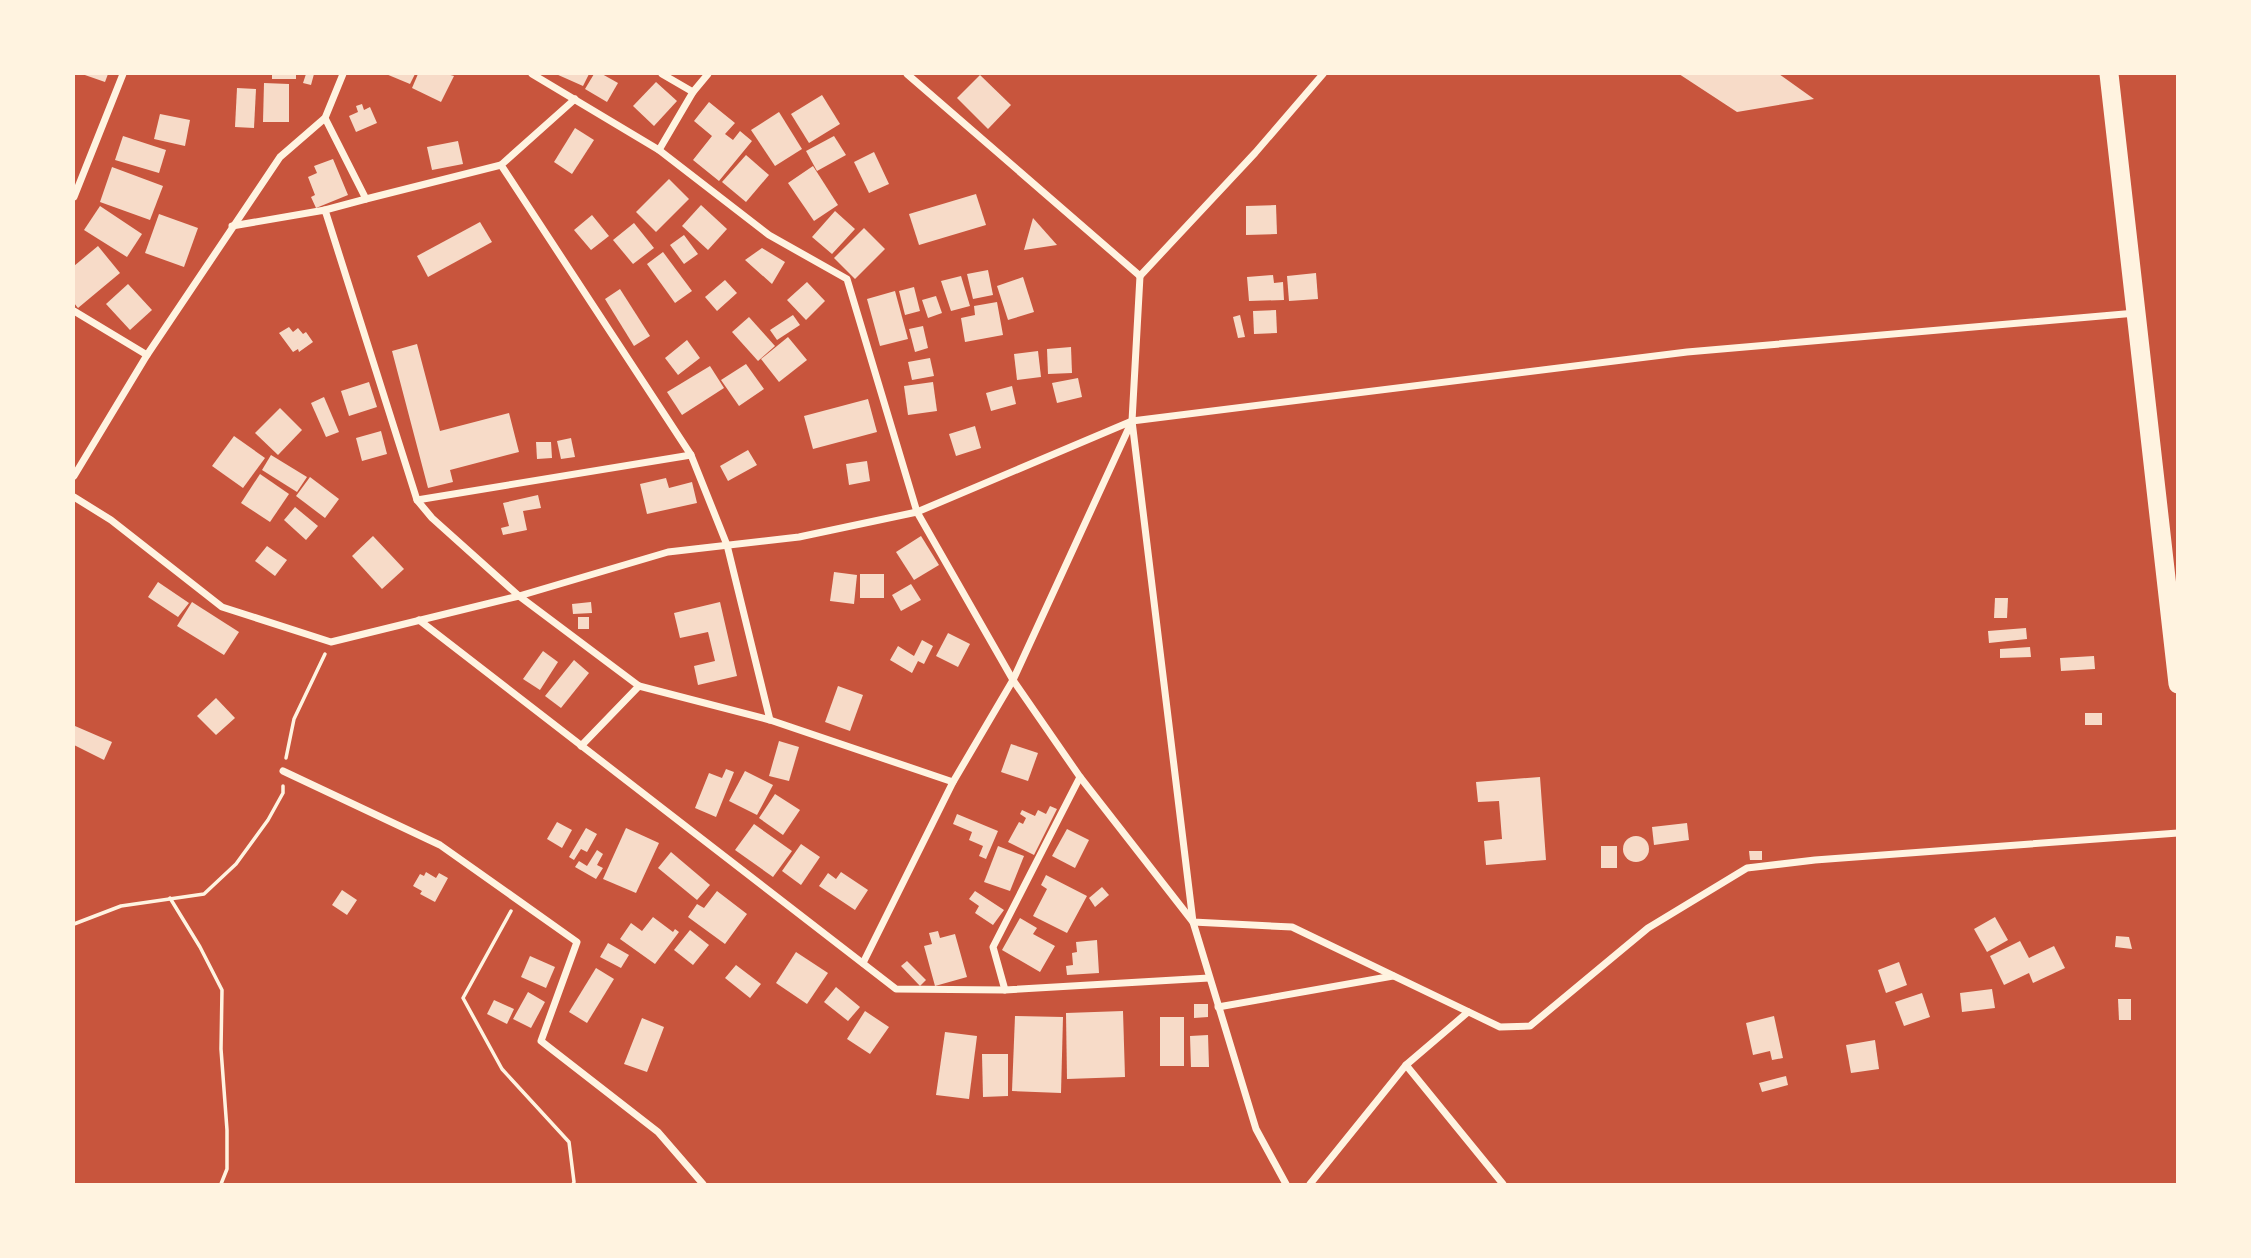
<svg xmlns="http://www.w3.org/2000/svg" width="2251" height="1258" font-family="Literata,serif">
	<rect width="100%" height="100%" fill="#c8553d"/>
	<!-- building -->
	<g fill="#f7dbc8">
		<polygon points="82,74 108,74 105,82"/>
		<rect x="272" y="74" width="24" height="5"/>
		<polygon points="306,74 314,74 311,85 303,83"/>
		<polygon points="386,74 415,74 410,84"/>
		<polygon points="418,74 447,74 454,76 441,102 412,88"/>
		<polygon points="556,74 589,74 583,86"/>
		<polygon points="594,74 602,74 618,83 607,102 585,89"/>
		<polygon points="1679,74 1779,74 1814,99 1737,112"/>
		<polygon points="980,75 1011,105 988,129 957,98"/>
		<polygon points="656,82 677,101 654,126 633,106"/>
		<polygon points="264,83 289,84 289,122 263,122"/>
		<polygon points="237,88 256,89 254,128 235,127"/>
		<polygon points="822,95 840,124 809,143 791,114"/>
		<polygon points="709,102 735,123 725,134 733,140 740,131 752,141 719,181 693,160 712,136 694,121"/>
		<polygon points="362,104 364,110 370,107 377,123 356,132 349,116 358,112 356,106"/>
		<polygon points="779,112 802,149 775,166 751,130"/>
		<polygon points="160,114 190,120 185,146 154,139"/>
		<polygon points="575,128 594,140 572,174 554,162"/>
		<polygon points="123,136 166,150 159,173 115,160"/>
		<polygon points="834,136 846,155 817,171 806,151"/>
		<polygon points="458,141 463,164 432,170 427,147"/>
		<polygon points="874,152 889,184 869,193 854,162"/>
		<polygon points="746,155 769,175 746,202 722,182"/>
		<polygon points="333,159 348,195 316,208 311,197 315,195 308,177 317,173 314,166"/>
		<polygon points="813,166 838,205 814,221 788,183"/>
		<polygon points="112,167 163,186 150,220 100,202"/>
		<polygon points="669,179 689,199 656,232 636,212"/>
		<polygon points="976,194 986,225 919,245 909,214"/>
		<polygon points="701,205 727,229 708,250 682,226"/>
		<polygon points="1276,205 1277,234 1246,235 1246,206"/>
		<polygon points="100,206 142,234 127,257 84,230"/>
		<polygon points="835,211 855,229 832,254 812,237"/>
		<polygon points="159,214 198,228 184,267 145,253"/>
		<polygon points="592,215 609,236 591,250 574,230"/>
		<polygon points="1033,218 1057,245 1024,250"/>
		<polygon points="480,222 492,242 428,277 417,256"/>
		<polygon points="634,223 654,248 633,264 613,240"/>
		<polygon points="864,228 885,249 855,279 834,258"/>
		<polygon points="684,235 698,254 684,264 670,245"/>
		<polygon points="98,246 120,273 78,308 74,303 74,266"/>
		<polygon points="762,248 785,262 772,284 745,260"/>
		<polygon points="663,252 692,291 675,303 647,264"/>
		<polygon points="988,270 993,295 973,299 967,274"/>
		<polygon points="1316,273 1318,299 1289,301 1287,276"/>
		<polygon points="1273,275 1274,283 1283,282 1284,300 1249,301 1247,277"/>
		<polygon points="961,276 970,306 951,311 941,281"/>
		<polygon points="1023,277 1034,312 1008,320 997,286"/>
		<polygon points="725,280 737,293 717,311 705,297"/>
		<polygon points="807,282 825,301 806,320 787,300"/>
		<polygon points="128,284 152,310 130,330 106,304"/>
		<polygon points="914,287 920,311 905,315 899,291"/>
		<polygon points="620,289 650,336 634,346 605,299"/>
		<polygon points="895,291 908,339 880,346 867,299"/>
		<polygon points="936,296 942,313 928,318 922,300"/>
		<polygon points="997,302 1003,335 965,342 961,318 975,315 974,306"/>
		<polygon points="1276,310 1277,333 1254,334 1253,311"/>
		<polygon points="793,315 800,325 777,340 770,330"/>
		<polygon points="1240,315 1245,337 1238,338 1233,317"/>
		<polygon points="749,317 775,346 758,361 732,332"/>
		<polygon points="923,326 928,348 915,352 909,329"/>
		<polygon points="289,327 293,332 298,328 303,334 306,332 313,342 299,352 298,349 293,352 279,333"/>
		<polygon points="788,337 807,360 779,382 761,359"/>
		<polygon points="687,340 700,358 678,375 665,358"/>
		<polygon points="417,344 440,431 509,413 519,452 450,470 453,482 428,488 392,351"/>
		<polygon points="1071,347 1072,373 1048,374 1047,349"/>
		<polygon points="1038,351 1041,377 1017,380 1014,354"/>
		<polygon points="930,358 934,376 912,380 908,362"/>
		<polygon points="746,364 764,389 739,406 721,380"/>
		<polygon points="710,366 724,388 682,415 667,392"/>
		<polygon points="1078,378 1082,397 1057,403 1052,383"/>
		<polygon points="369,382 377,407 349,416 341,391"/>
		<polygon points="933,382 937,411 908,415 904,386"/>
		<polygon points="1012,386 1016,404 991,411 986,393"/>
		<polygon points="324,397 339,432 326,437 311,403"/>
		<polygon points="868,399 877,432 813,449 804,416"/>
		<polygon points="280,408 302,430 278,455 255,433"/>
		<polygon points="975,426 981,448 956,456 949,434"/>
		<polygon points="381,431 387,454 362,461 356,438"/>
		<polygon points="234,436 265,458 243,488 212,466"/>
		<polygon points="571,438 575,457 561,459 557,441"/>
		<polygon points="536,442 551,442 552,458 537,459"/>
		<polygon points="748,450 757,465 728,481 720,466"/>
		<polygon points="271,455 307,477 297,492 262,470"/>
		<polygon points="867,461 870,481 849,485 846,464"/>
		<polygon points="260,474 289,494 270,522 241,503"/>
		<polygon points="310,477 339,499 325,518 296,496"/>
		<polygon points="666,478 669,488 692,482 697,503 647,514 640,484"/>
		<polygon points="538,495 541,508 523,511 527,530 503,535 501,528 509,526 503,503"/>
		<polygon points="295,507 318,526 306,540 284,520"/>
		<polygon points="373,536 404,569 382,589 352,556"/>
		<polygon points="921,536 939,565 914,580 896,552"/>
		<polygon points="267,546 287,560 275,576 255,561"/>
		<polygon points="834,572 857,575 854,604 830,601"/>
		<rect x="860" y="574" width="24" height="24"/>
		<polygon points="158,582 189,603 178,617 148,597"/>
		<polygon points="911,584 921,600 901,611 892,595"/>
		<polygon points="1995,598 2008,598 2007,618 1994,618"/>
		<polygon points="192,602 239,632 224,655 177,626"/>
		<polygon points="591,602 592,613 573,614 572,604"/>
		<polygon points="720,602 737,676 698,685 694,666 715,661 708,632 680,638 674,613"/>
		<rect x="578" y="617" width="11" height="12"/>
		<polygon points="2026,628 2027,639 1989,643 1988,631"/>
		<polygon points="948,633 970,644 958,667 936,656"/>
		<polygon points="922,640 933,646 924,664 918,661 912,673 890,660 898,646 914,656"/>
		<polygon points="2030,647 2031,657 2000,658 2000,649"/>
		<polygon points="543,651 558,662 540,690 523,679"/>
		<polygon points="2094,656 2095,669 2061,671 2060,658"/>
		<polygon points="574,660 589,673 561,708 545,696"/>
		<polygon points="838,686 863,695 850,731 825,722"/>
		<polygon points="216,698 235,718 216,735 197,716"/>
		<rect x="2085" y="713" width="17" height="12"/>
		<polygon points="75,726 112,742 104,760 74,745"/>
		<polygon points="779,741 799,747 789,781 769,776"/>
		<polygon points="1011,744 1038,753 1028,781 1001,772"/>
		<polygon points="726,769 734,772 716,817 695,808 709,773 722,778"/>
		<polygon points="745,771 773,785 757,815 729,801"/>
		<polygon points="1540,777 1546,860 1486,865 1484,841 1502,839 1499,801 1478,802 1476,782"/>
		<polygon points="775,794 800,810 783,835 759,818"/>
		<polygon points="1050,806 1057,809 1034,855 1008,842 1019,822 1023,824 1026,818 1020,814 1022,810 1035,816 1038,810 1046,814"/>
		<polygon points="957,814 998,831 986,859 979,856 983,846 969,840 972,832 953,824"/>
		<polygon points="557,822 572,830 562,848 547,839"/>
		<polygon points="1687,823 1689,840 1654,845 1652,827"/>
		<polygon points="754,824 792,851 773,877 735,850"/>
		<polygon points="586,828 597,834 587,852 581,849 574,860 569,857"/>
		<polygon points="626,828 659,843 636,893 603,879"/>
		<polygon points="1067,829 1089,840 1075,868 1052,856"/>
		<circle cx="1636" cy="849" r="13"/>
		<polygon points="801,844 820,857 801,885 782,871"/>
		<polygon points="998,846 1024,856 1010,891 984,882"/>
		<rect x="1601" y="846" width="16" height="22"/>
		<polygon points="597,850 603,854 597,865 603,868 596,879 575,867 579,861 587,866"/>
		<polygon points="1749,851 1762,851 1762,860 1750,860"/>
		<polygon points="671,852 710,885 697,900 658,868"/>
		<polygon points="426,872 436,878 439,873 448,878 435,902 420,894 422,891 413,886 420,874 424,876"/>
		<polygon points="841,872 868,890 855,910 819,886 828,873 836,879"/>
		<polygon points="1046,875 1087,896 1067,933 1033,916 1047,889 1041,885"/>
		<polygon points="1102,887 1109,895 1095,907 1089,898"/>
		<polygon points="342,890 357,900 347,915 332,905"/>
		<polygon points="717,891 747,914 725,944 688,917 697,904 704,908"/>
		<polygon points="975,891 1004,910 993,925 975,913 979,906 969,899"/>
		<polygon points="653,917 673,932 675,929 679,932 655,964 620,939 631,923 642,931"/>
		<polygon points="1995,917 2008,940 1987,952 1974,929"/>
		<polygon points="1020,918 1037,928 1033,934 1055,946 1040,972 1002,950"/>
		<polygon points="690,930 709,945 693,965 674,950"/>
		<polygon points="938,931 940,938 955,934 967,977 935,986 924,946 932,944 929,933"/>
		<polygon points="2116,936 2129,937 2132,949 2115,947"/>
		<polygon points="1097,940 1099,973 1067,975 1066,966 1073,965 1072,953 1077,952 1076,942"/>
		<polygon points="2020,941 2029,958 2054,946 2065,968 2033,983 2029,973 2004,985 1990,956"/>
		<polygon points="608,943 629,955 621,968 600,957"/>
		<polygon points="796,952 828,973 807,1004 776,983"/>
		<polygon points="530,956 555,967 546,988 521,977"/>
		<polygon points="907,961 926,980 920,986 901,966"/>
		<polygon points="1899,962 1907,985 1886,993 1878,970"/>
		<polygon points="736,965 761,984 750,998 725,978"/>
		<polygon points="596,968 614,979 587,1023 569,1012"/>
		<polygon points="836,987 860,1007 848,1021 824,1002"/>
		<polygon points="1992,989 1995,1008 1962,1012 1960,993"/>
		<polygon points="528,992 545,1002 531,1028 513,1019"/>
		<polygon points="1922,993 1930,1017 1904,1026 1895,1002"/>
		<polygon points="2118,999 2131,999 2131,1020 2119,1020"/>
		<polygon points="494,1000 514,1009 507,1024 487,1014"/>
		<polygon points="1194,1004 1208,1004 1208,1017 1194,1018"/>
		<polygon points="865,1011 889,1027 870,1054 847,1039"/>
		<polygon points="1123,1011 1125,1077 1067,1079 1066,1013"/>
		<polygon points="1015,1016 1063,1017 1061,1093 1012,1091"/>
		<polygon points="1774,1016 1783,1058 1772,1060 1770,1051 1753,1055 1746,1023"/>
		<rect x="1160" y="1017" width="24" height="49"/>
		<polygon points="642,1018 664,1027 647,1072 624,1064"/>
		<polygon points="945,1032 977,1036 969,1099 936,1095"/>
		<polygon points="1208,1035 1209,1067 1191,1067 1190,1036"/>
		<polygon points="1875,1040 1879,1069 1851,1073 1846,1045"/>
		<polygon points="982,1054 1008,1054 1008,1096 983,1097"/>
		<polygon points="1786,1076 1788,1085 1762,1092 1759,1083"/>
	</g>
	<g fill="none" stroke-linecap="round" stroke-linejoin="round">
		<!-- path -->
		<g stroke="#fff3e0" stroke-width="3.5">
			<polyline points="286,758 294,719 325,654"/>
			<polyline points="170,898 200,947 222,990 221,1049 227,1130 227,1169 221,1184"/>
			<polyline points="511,911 463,998 502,1069 569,1142 574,1182 573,1184"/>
			<polyline points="74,924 121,906 204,894 236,864 268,820 283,793 283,786"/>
		</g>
		<!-- minor -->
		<g stroke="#fff3e0" stroke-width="7">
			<polyline points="532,74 659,150 769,235 847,279 917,512 1013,680 1080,777 1193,922 1256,1129 1286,1184"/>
			<polyline points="662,74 693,92"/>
			<polyline points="907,74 1140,276 1255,153 1323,74"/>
			<polyline points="575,99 501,165 691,455 727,545 770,720"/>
			<polyline points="325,118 366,199 325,210"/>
			<polyline points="659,150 693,92 708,74"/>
			<polyline points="74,197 123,74"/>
			<polyline points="366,199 501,165"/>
			<polyline points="232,226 325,210 417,500 432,518 519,596 639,686 770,720 953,782"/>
			<polyline points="1140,276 1132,421 1193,922 1292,927 1500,1027 1530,1026 1648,928 1747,868 1815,860 2178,833"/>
			<polyline points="74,311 147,355"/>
			<polyline points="74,476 147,355 280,157 325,118 343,74"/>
			<polyline points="74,497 111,520 222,607 331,642 519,596 668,552 799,537 917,512 1132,421 1687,352 2136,313"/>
			<polyline points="417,500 691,455"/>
			<polyline points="419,620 896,989 1005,990 1209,978"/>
			<polyline points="581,746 639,686"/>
			<polyline points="283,771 440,845 577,942 541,1041 658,1132 703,1184"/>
			<polyline points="863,963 953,782 1013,680 1132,421"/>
			<polyline points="1005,990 993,947 1080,777"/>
			<polyline points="1218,1007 1393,976"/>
			<polyline points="1468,1012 1406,1065 1503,1184"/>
			<polyline points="1310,1184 1406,1065"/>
		</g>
		<!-- trunk -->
		<polyline stroke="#fff3e0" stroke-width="19" points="2109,74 2178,684"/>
	</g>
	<!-- border -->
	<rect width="2251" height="1258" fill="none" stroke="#fff3e0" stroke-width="150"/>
</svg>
